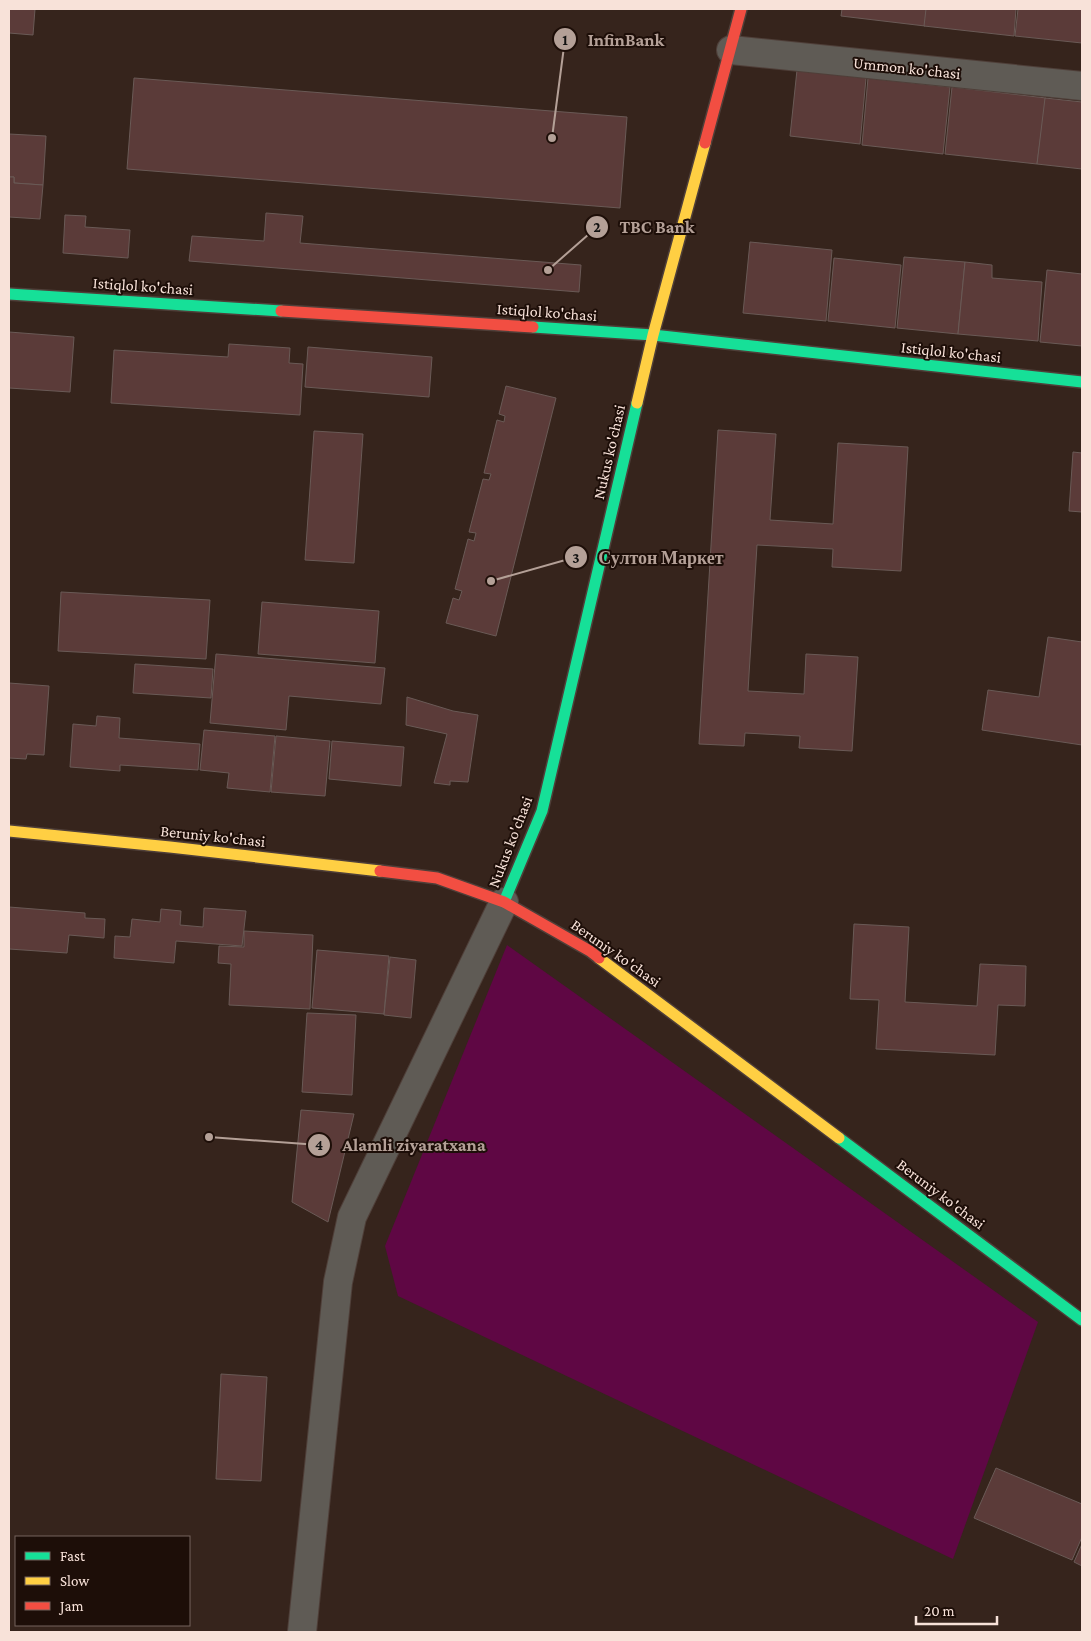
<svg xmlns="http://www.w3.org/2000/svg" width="1091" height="1641" font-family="'Crimson Pro',serif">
	<rect width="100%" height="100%" fill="#36241c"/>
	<!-- green -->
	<polygon fill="#5f0744" points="507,945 1038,1322 953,1559 398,1296 385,1246"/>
	<!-- building -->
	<g fill="#5b3b39" stroke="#6a5a56">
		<polygon points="9,9 35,9 33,35 9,33"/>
		<polygon points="842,9 927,9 925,26 841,16"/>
		<polygon points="926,9 1016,9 1014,36 924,26"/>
		<polygon points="1018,9 1082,9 1082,43 1015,36"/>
		<polygon points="797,70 866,78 860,144 790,136"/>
		<polygon points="134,78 627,117 620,208 127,169"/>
		<polygon points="868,78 950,87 943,154 862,145"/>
		<polygon points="952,87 1046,98 1037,164 945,154"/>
		<polygon points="1045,98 1082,102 1082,169 1037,164"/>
		<polygon points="9,134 46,136 43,185 14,183 14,177 9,177"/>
		<polygon points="9,177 14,177 14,183 43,185 40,219 9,217"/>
		<polygon points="266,213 303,216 300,243 581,265 579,292 189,261 192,236 264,241"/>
		<polygon points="65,215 86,216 85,227 130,230 128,258 63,253"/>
		<polygon points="750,242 832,250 826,321 743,313"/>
		<polygon points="904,257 965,262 958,334 897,328"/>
		<polygon points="834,258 901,265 895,328 828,321"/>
		<polygon points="965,262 992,265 992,278 1042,282 1038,341 958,334"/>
		<polygon points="1047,270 1082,274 1082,346 1040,342"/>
		<polygon points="9,332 74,337 70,392 9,388"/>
		<polygon points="229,344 290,348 289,363 303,364 300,415 111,403 114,350 228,357"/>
		<polygon points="308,347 432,357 429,397 305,387"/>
		<polygon points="506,386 556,398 496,636 446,623 453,598 459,600 462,591 455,589 468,539 474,541 476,533 469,532 483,479 489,480 491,474 484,473 497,420 504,422 505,416 499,414"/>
		<polygon points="718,430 776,434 770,520 833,524 838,443 908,447 901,571 832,567 833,549 757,545 748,691 804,694 806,654 858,657 852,751 799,748 800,736 745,733 744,746 699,744"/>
		<polygon points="314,431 363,434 354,563 305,560"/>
		<polygon points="1073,452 1082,453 1082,512 1069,511"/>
		<polygon points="61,592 210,600 206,659 58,651"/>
		<polygon points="262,602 379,611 375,663 258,654"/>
		<polygon points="1048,637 1082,642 1082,745 982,730 988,690 1039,697"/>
		<polygon points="216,654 385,668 381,704 289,696 286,730 210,723"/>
		<polygon points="135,664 213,669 211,698 133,693"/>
		<polygon points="9,683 49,686 44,755 27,754 26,759 9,758"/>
		<polygon points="407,697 453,711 478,715 468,782 450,781 450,785 434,783 447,734 406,725"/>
		<polygon points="97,716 120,718 119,738 200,744 198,770 120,765 120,771 70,767 73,724 96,726"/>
		<polygon points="204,730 275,736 270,792 227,788 229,773 200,770"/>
		<polygon points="276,736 330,741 325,796 271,792"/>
		<polygon points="332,741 404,747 401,786 329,779"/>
		<polygon points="9,907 85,913 85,918 105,919 104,938 69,935 67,953 9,949"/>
		<polygon points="204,908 246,911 242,946 176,941 174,963 114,958 115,936 130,937 132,919 160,922 161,909 181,911 180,925 203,927"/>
		<polygon points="854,924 909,927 905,1002 977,1006 980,964 1026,966 1025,1006 998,1005 995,1055 876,1049 879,1000 850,999"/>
		<polygon points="244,931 313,935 310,1009 229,1005 231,964 218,963 219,946 244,947"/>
		<polygon points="317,950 389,956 384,1014 312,1008"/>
		<polygon points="390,957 416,960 411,1018 384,1015"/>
		<polygon points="307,1013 356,1015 352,1095 302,1092"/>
		<polygon points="301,1110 354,1114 328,1222 292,1202"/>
		<polygon points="221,1374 267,1377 261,1481 216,1479"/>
		<polygon points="996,1468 1082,1504 1082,1537 1072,1560 974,1518"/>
		<polygon points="1082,1544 1082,1566 1074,1562"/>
	</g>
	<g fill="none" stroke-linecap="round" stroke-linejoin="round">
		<!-- street casing -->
		<g stroke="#4f3f39" stroke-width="30">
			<g id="street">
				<polyline points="731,50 1082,86"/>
				<polyline points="302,1632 338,1282 352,1217 504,902"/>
			</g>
		</g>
		<!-- fast casing -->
		<g stroke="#4f3f39" stroke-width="14">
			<g id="fast">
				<polyline points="9,294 281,311"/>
				<polyline points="533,327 653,335 1082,382"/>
				<polyline points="504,902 542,811 637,403"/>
				<polyline points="839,1138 1082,1320"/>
			</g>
		</g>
		<!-- slow casing -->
		<g stroke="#4f3f39" stroke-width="14">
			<g id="slow">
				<polyline points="637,403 653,335 705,143"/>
				<polyline points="9,831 170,847 380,871"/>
				<polyline points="599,958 839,1138"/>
			</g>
		</g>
		<!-- jam casing -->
		<g stroke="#4f3f39" stroke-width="14">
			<g id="jam">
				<polyline points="705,143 741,9"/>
				<polyline points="281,311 533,327"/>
				<polyline points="380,871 437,878 504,902 590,951 599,958"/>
			</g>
		</g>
		<!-- street -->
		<use href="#street" stroke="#5f5b55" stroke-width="28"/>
		<!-- fast -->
		<use href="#fast" stroke="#16e098" stroke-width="11"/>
		<!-- slow -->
		<use href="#slow" stroke="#ffcf43" stroke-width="11"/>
		<!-- jam -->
		<use href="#jam" stroke="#f24e42" stroke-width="11"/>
	</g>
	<g text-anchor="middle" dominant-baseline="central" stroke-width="4" stroke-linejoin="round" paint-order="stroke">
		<!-- street labels -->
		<g font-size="16" fill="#f8e2d9" stroke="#1d0e08">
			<text transform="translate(907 68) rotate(6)">Ummon ko'chasi</text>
			<text transform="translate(143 286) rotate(4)">Istiqlol ko'chasi</text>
			<text transform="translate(547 312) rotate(4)">Istiqlol ko'chasi</text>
			<text transform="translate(951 352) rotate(6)">Istiqlol ko'chasi</text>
			<text transform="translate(609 452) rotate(-77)">Nukus ko'chasi</text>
			<text transform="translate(213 836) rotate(6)">Beruniy ko'chasi</text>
			<text transform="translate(510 842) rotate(-69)">Nukus ko'chasi</text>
			<text transform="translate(616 953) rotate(35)">Beruniy ko'chasi</text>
			<text transform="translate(941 1194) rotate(37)">Beruniy ko'chasi</text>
		</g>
	</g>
	<!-- callouts -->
	<path fill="none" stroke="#b4a097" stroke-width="2" d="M552 138L565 39M548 270L597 227M491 581L576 557M209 1137L319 1145"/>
	<g fill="#b4a097" stroke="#1d0e08" stroke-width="2">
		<circle cx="552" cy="138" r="5"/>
		<circle cx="548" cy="270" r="5"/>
		<circle cx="491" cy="581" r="5"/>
		<circle cx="209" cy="1137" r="5"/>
		<circle cx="565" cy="39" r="12"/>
		<circle cx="597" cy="227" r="12"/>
		<circle cx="576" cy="557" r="12"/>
		<circle cx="319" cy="1145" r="12"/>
	</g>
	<g font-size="15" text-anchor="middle" font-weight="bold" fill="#111">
		<text x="565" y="45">1</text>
		<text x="597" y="232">2</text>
		<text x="576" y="563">3</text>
		<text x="319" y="1150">4</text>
	</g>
	<g font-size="18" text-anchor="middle" font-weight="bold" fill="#b4a097" stroke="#1d0e08" stroke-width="4" stroke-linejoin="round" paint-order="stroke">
		<text x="626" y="46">InfinBank</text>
		<text x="657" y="233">TBC Bank</text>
		<text x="661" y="564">Султон Маркет</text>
		<text x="414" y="1151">Alamli ziyaratxana</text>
	</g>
	<!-- border -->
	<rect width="1091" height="1641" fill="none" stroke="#f8e2d9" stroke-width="20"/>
	<!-- legend -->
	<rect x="15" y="1536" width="175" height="90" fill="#1d0e08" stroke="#75635c"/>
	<rect x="25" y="1552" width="25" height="8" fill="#16e098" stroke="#75635c"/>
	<text x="60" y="1561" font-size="15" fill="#f8e2d9">Fast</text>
	<rect x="25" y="1577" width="25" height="8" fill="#ffcf43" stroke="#75635c"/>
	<text x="60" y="1586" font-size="15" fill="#f8e2d9">Slow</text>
	<rect x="25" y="1602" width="25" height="8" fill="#f24e42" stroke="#75635c"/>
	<text x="60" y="1611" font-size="15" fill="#f8e2d9">Jam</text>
	<!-- scale -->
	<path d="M916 1616v8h81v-8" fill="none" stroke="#f8e2d9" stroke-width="2.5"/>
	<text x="924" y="1616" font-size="15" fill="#f8e2d9" stroke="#1d0e08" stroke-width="4" paint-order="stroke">20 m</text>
</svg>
